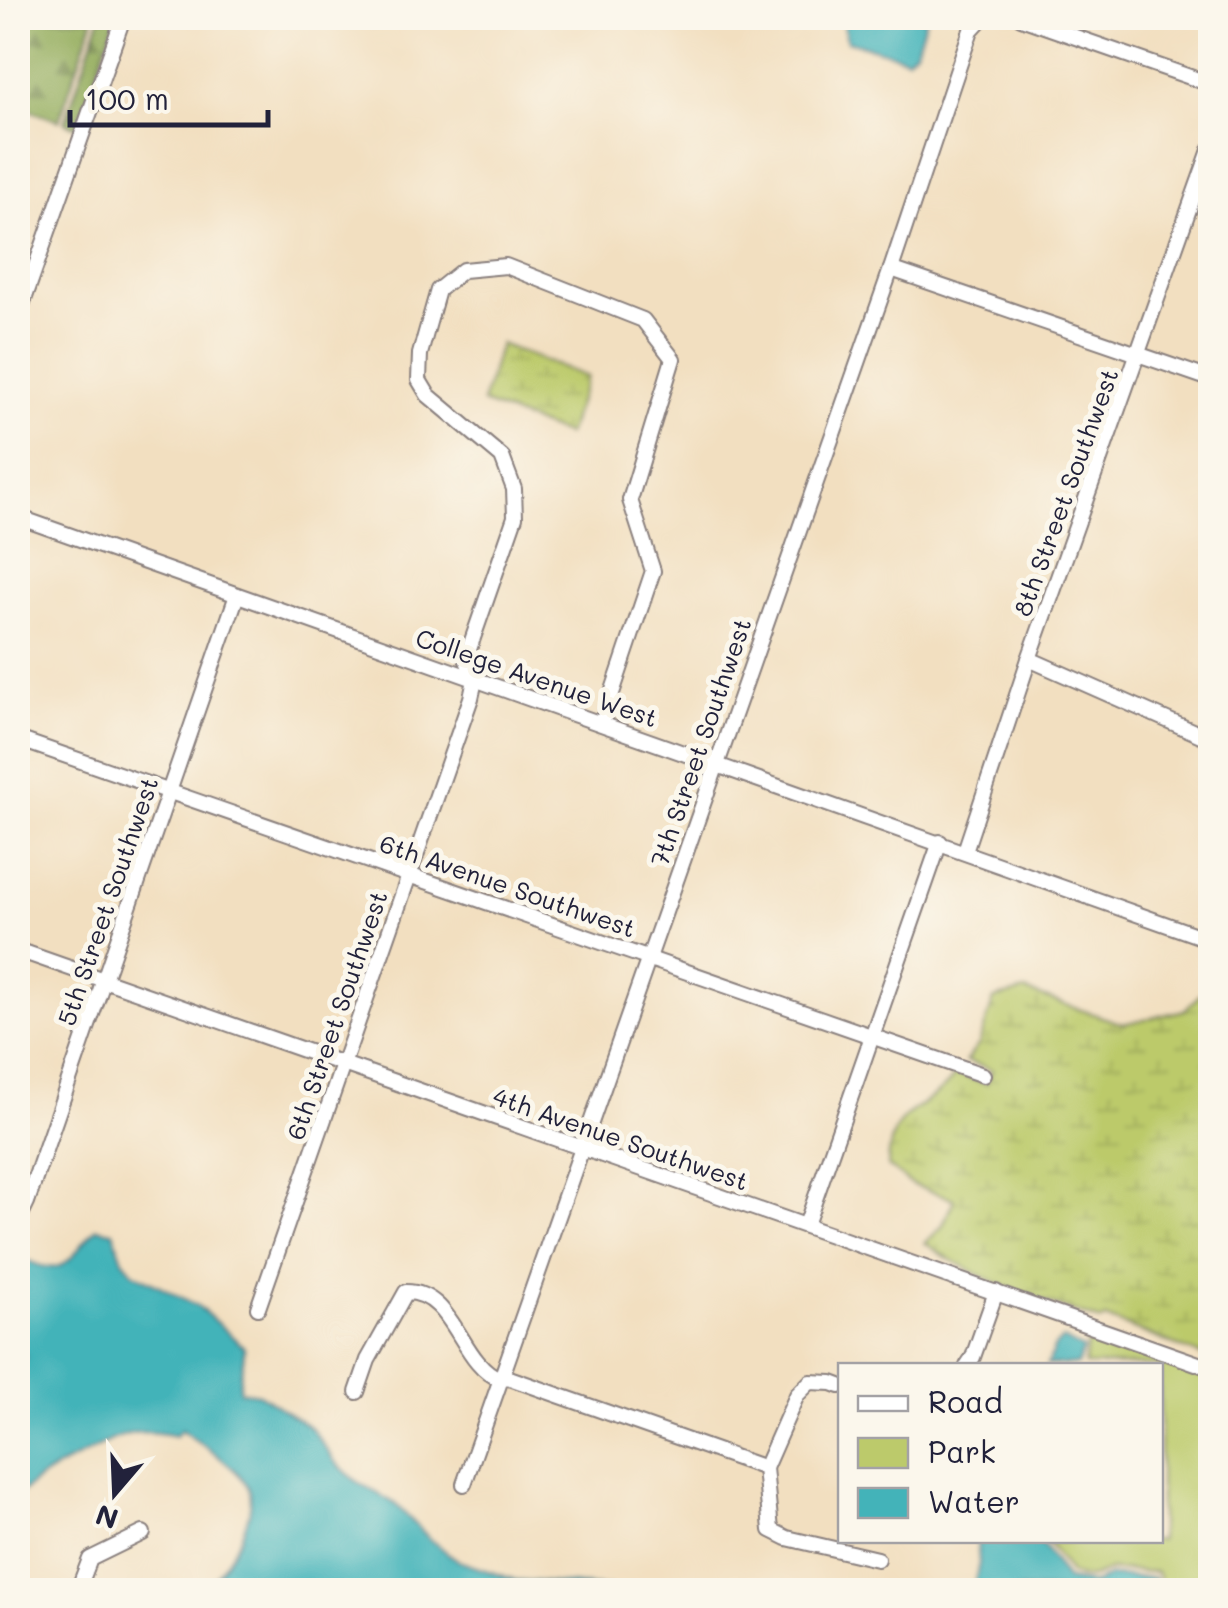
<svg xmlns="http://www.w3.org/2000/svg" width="1228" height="1608" font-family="Mali,sans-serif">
	<defs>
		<pattern id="forest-firs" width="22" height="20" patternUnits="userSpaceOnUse" patternTransform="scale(2.5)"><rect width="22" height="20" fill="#95ae5f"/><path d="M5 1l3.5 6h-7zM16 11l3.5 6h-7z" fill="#798d50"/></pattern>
		<pattern id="wetland-marsh" width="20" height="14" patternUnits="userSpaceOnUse" patternTransform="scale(2.5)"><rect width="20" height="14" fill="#bcca6b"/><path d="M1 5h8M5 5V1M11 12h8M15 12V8" fill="none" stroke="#a1ad5e"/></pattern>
	</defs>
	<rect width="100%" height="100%" fill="#fbf7ec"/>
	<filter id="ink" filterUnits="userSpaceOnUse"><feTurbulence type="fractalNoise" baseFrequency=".01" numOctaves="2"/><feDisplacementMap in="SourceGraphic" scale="20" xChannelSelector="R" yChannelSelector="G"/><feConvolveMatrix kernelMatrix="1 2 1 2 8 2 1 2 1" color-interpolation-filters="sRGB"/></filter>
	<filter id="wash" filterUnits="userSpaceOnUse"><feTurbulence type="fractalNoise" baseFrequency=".0048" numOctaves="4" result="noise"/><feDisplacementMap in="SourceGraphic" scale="40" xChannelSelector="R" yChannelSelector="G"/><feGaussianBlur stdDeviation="2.25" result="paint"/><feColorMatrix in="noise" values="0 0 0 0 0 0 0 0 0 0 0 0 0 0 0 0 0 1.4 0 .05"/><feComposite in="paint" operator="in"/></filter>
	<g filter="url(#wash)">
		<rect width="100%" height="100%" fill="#f2dfc0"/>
		<!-- forest -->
		<g fill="url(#forest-firs)" stroke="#5c684d" stroke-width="2.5">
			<polygon points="18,18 94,18 59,121 18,106"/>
			<polygon points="100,18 116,18 77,127 65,122"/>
		</g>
		<!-- wetland -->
		<g fill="url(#wetland-marsh)" stroke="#6f7653" stroke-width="2.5">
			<polygon points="500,344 587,377 567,435 482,403"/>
			<path d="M1210,984L1208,1358L1105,1318L1101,1321C1040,1300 978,1281 925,1243L942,1227L954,1199L912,1185L888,1167C890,1102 925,1116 956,1074L987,1084L992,1070L966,1061L979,1044L994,999L1025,991L1123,1024L1185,1010Z"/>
		</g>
		<!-- park -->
		<polygon fill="#bcca6b" stroke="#6f7653" stroke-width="2.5" points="1089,1333 1207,1375 1201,1496 1205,1511 1210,1514 1210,1590 1166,1590 1156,1572 1110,1570 1092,1577 1080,1578 1070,1574 1047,1541 1160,1540 1160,1366 1084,1365"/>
		<!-- water -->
		<g fill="#43b3b9" stroke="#326a7a" stroke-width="2.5">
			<polygon points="842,18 926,18 916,50 907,58 847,41"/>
			<path d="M97,1228L113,1231L123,1260L133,1272L198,1306L244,1347C245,1363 238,1375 240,1391L259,1394L311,1428L336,1463L356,1481L394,1503L431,1540L458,1561L515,1580L638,1590H206C224,1566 255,1525 250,1492C246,1472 198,1442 181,1430L176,1436C125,1426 121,1437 78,1457C55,1468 37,1478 18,1496V1374L26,1357L18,1342V1256C68,1282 65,1260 97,1228Z"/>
			<polygon points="1063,1339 1083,1349 1077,1365 1047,1365 1055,1346"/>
			<polygon points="977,1540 1040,1541 1067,1580 1093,1584 1110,1576 1154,1578 1160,1590 973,1590 979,1563"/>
		</g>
	</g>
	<g filter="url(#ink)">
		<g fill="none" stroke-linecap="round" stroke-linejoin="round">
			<!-- minor casing -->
			<g stroke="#8a807e" stroke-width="18">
				<g id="minor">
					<polyline points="1021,18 1210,84"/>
					<polyline points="891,269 1210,379"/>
					<polyline points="18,317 123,18"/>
					<polyline points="18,517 1210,940"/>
					<polyline points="1029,659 1210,739"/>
					<polyline points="18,739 983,1075"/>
					<polyline points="965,851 1029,659 1210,150"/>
					<polyline points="18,950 1210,1368"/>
					<polyline points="18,1221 27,1202 237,595"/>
					<polyline points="806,1225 940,842"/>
					<polyline points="258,1308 471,698 475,680 466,658 515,517 514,489 502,457 428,395 419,380 420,354 438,290 463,270 506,266 643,320 673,359 630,500 653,571 602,723"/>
					<polyline points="967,1366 973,1357 996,1292"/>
					<polyline points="501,1375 765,1468"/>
					<path d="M357,1392L368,1360L406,1292C455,1292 460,1364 500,1379"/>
					<polyline points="765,1468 771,1530 787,1538 877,1559"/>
					<polyline points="765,1468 797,1395 810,1382 832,1383 840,1386"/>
					<polyline points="464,1484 891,269 971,30 982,18"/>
					<polyline points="78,1590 90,1559 143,1533"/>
				</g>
			</g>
			<!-- minor -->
			<use href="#minor" stroke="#fff" stroke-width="14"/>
		</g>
	</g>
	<g text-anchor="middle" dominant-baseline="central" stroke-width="10" stroke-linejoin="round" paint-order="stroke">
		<!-- street labels -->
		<g font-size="25" fill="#22223b" stroke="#fbf7ec">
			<text transform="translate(1065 492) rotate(-70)">8th Street Southwest</text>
			<text transform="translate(537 677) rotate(19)">College Avenue West</text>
			<text transform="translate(700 742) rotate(-71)">7th Street Southwest</text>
			<text transform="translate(508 885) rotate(19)">6th Avenue Southwest</text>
			<text transform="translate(107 901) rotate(-71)">5th Street Southwest</text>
			<text transform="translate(336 1015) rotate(-71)">6th Street Southwest</text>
			<text transform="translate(621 1138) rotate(19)">4th Avenue Southwest</text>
		</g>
	</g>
	<!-- margin -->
	<rect width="1228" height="1608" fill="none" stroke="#fbf7ec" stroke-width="60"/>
	<!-- legend -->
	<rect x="838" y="1363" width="325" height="180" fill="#fbf7ec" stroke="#a4a2a5" stroke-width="2.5"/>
	<rect x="858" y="1396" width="50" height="15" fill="#ffffff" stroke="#a4a2a5" stroke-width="2.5"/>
	<text x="928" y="1413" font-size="30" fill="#22223b">Road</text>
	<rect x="858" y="1438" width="50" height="30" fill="#bcca6b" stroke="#a4a2a5" stroke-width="2.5"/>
	<text x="928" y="1463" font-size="30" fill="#22223b">Park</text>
	<rect x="858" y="1488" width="50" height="30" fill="#43b3b9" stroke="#a4a2a5" stroke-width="2.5"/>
	<text x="928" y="1513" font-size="30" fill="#22223b">Water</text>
	<!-- north arrow -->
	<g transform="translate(115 1493) rotate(199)" stroke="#fbf7ec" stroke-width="8" paint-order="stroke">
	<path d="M0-8L18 38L0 25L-18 38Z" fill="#22223b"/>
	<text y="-15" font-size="28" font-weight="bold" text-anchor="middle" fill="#22223b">N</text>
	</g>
	<!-- scale -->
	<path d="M70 110v15h198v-15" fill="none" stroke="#22223b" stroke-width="5"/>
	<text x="85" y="110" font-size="30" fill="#22223b" stroke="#fbf7ec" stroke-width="8" paint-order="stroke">100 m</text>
</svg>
